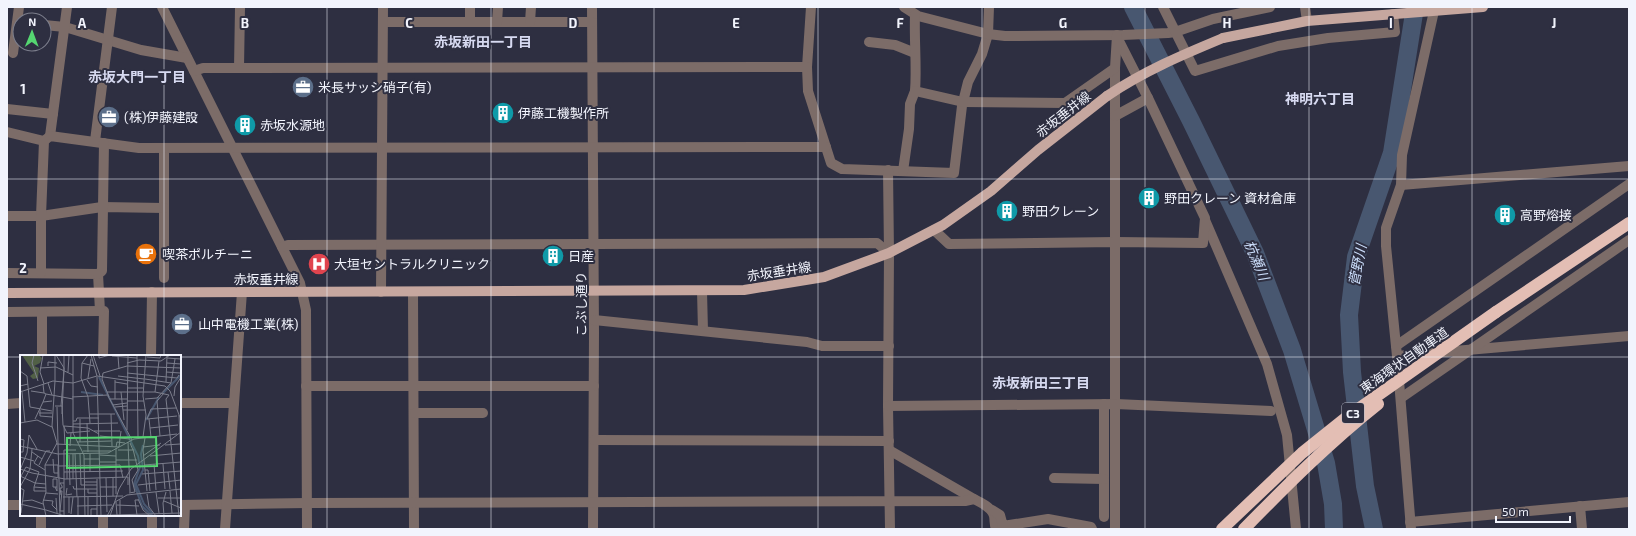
<svg xmlns="http://www.w3.org/2000/svg" width="1636" height="536" font-family="'Exo 2','Noto Sans JP',sans-serif">
	<rect width="100%" height="100%" fill="#2e2f41"/>
	<g fill="none" stroke-linecap="round" stroke-linejoin="round">
		<!-- river -->
		<g stroke="#485770" stroke-width="18">
			<polyline points="1133,7 1191,121 1255,253 1292,350 1326,463 1333,504 1334,529"/>
			<polyline points="1374,529 1365,486 1352,372 1349,315 1356,257 1392,153 1415,7"/>
		</g>
		<!-- minor -->
		<g stroke="#7c6c68" stroke-width="10">
			<polyline points="162,7 300,283 306,310 307,529"/>
			<polyline points="470,7 470,22"/>
			<polyline points="592,7 594,332 593,529"/>
			<polyline points="811,7 807,67 808,91 831,163 842,169 954,173 962,106 968,82 982,54 988,34 989,7"/>
			<polyline points="904,7 918,16 988,34 1005,36 1123,35 1168,33 1175,32 1213,19 1270,7"/>
			<polyline points="1163,7 1195,71 1278,46 1328,38 1395,32 1393,14"/>
			<polyline points="1305,7 1307,21"/>
			<polyline points="383,22 592,22"/>
			<polyline points="497,22 498,7"/>
			<polyline points="530,22 531,7"/>
			<polyline points="44,25 65,27 141,50 187,58"/>
			<polyline points="869,42 895,45 915,53"/>
			<polyline points="13,53 19,7"/>
			<polyline points="239,68 240,7"/>
			<polyline points="1115,68 1115,529"/>
			<polyline points="194,71 203,68 807,67"/>
			<path d="M915,91C917,66 914,41 915,15"/>
			<polyline points="7,109 53,114"/>
			<polyline points="1115,116 1148,98 1117,37"/>
			<polyline points="7,132 44,141"/>
			<polyline points="50,136 67,7"/>
			<polyline points="95,141 112,7"/>
			<polyline points="164,149 164,278"/>
			<polyline points="888,170 889,253 888,406 890,529"/>
			<polyline points="903,171 909,129 910,104 915,91 963,102 1065,103 1115,68 1117,35"/>
			<polyline points="1401,185 1629,166"/>
			<polyline points="7,216 41,216 102,207 164,208"/>
			<polyline points="1205,220 1267,364 1287,435 1296,529"/>
			<polyline points="934,230 949,244 1116,242 1203,243 1205,218 1148,98"/>
			<polyline points="282,247 288,245 877,243 889,253"/>
			<polyline points="7,273 98,274 100,311 104,311 103,356"/>
			<polyline points="41,273 41,216 44,141 50,136 139,148 826,147"/>
			<polyline points="98,274 102,271 104,143"/>
			<polyline points="702,291 703,331"/>
			<polyline points="381,292 383,7"/>
			<polyline points="413,292 414,529"/>
			<polyline points="7,312 100,311"/>
			<polyline points="42,312 42,356"/>
			<polyline points="594,320 807,342 822,346 889,346"/>
			<polyline points="1396,346 1629,184"/>
			<polyline points="151,356 152,292"/>
			<polyline points="1397,356 1629,336"/>
			<polyline points="306,386 594,386"/>
			<polyline points="1401,398 1629,240"/>
			<polyline points="180,403 234,403"/>
			<polyline points="7,404 21,403"/>
			<polyline points="1104,404 1104,517"/>
			<polyline points="888,406 1116,404 1271,411"/>
			<polyline points="415,413 483,413"/>
			<polyline points="594,440 889,441"/>
			<polyline points="889,450 974,499"/>
			<polyline points="1054,478 1104,479"/>
			<polyline points="7,505 21,505"/>
			<path d="M180,505L307,503L965,501L974,499C981,503 992,507 994,516C995,521 994,524 996,529"/>
			<polyline points="1580,506 1582,529"/>
			<polyline points="992,510 1000,515 1003,526 1048,519 1091,527 1092,529"/>
			<polyline points="41,515 41,529"/>
			<polyline points="152,515 152,529"/>
			<polyline points="1410,522 1629,502"/>
			<polyline points="103,529 103,515"/>
			<polyline points="184,529 185,505"/>
			<polyline points="225,529 242,292"/>
			<polyline points="1411,529 1397,356 1386,246 1386,228 1401,185 1402,155 1434,11"/>
		</g>
		<!-- major -->
		<g stroke="#c6a79f" stroke-width="10">
			<polyline points="1223,38 1307,21 1483,7"/>
			<polyline points="7,293 744,290 824,277 889,253 943,225 991,191 1038,150 1107,96"/>
		</g>
		<!-- highway -->
		<polyline stroke="#e3beb4" stroke-width="12" points="1496,312 1629,223"/>
		<!-- major-bridge -->
		<path stroke="#c6a79f" stroke-width="10" d="M1107,96C1144,71 1182,55 1223,38"/>
		<!-- highway-bridge -->
		<g stroke="#e3beb4" stroke-width="12">
			<polyline points="1222,529 1302,453 1347,417 1496,312"/>
			<path d="M1244,529C1287,485 1330,442 1378,404"/>
		</g>
	</g>
	<!-- grid -->
	<path fill="none" stroke="#f2f4fd" stroke-width="1" stroke-opacity="0.55" d="M164,7V356M327,7V529M491,7V529M654,7V529M818,7V529M982,7V529M1145,7V529M1309,7V529M1472,7V529M7,179H1629M7,357H21M180,357H1629M164,515V529"/>
	<!-- icons -->
	<defs>
		<g id="office-disc" transform="scale(1.15)"><circle r="9.5" fill="#5c6f8a" stroke="#2e2f41"/><path d="M-6-3h4V-5.5h4V-3h4V5H-6ZM-1-4.5V-3h2v-1.5ZM-6 0V1H6V0Z" fill="#fff"/></g>
		<g id="building-disc" transform="scale(1.15)"><circle r="9.5" fill="#0f9aa8" stroke="#2e2f41"/><path d="M-4-6H4V6H1V3H-1V6H-4ZM-2.5-4.3h1.7v1.8h-1.7ZM.8-4.3h1.7v1.8H.8ZM-2.5-1h1.7V.8h-1.7ZM.8-1h1.7V.8H.8Z" fill="#fff"/></g>
		<g id="cafe-disc" transform="scale(1.15)"><circle r="9.5" fill="#e8710a" stroke="#2e2f41"/><path d="M-5.5-4.5H6V0H3Q3 3.5 0 3.5H-2.5Q-5.5 3.5-5.5 0ZM3-3.2v2h1.7v-2ZM-6 4.5H4V6H-6Z" fill="#fff"/></g>
		<g id="hospital-disc" transform="scale(1.15)"><circle r="9.5" fill="#e0444e" stroke="#2e2f41"/><path d="M-5-5h3v3.5h4V-5h3V5h-3V1.5h-4V5h-3Z" fill="#fff"/></g>
	</defs>
	<g fill-rule="evenodd">
		<use href="#office-disc" x="303" y="87"/>
		<use href="#building-disc" x="503" y="113"/>
		<use href="#office-disc" x="109" y="117"/>
		<use href="#building-disc" x="245" y="125"/>
		<use href="#building-disc" x="1149" y="198"/>
		<use href="#building-disc" x="1007" y="211"/>
		<use href="#building-disc" x="1505" y="215"/>
		<use href="#cafe-disc" x="146" y="254"/>
		<use href="#building-disc" x="553" y="256"/>
		<use href="#hospital-disc" x="319" y="264"/>
		<use href="#office-disc" x="182" y="324"/>
	</g>
	<g text-anchor="middle" dominant-baseline="central" stroke-width="4" stroke-linejoin="round" paint-order="stroke">
		<!-- shield labels -->
		<rect fill="#2e2f41" stroke="#b7b9c5" stroke-width="1" x="1342" y="403" width="22" height="20" rx="3"/>
		<g font-size="12" font-weight="bold" fill="#f2f4fd">
			<text x="1353" y="413">C3</text>
		</g>
		<!-- poi labels -->
		<g font-size="13" fill="#f2f4fd" stroke="#2e2f41" text-anchor="start">
			<text x="318" y="87">米長サッシ硝子(有)</text>
			<text x="518" y="113">伊藤工機製作所</text>
			<text x="124" y="117">(株)伊藤建設</text>
			<text x="260" y="125">赤坂水源地</text>
			<text x="1164" y="198">野田クレーン 資材倉庫</text>
			<text x="1022" y="211">野田クレーン</text>
			<text x="1520" y="215">高野熔接</text>
			<text x="162" y="254">喫茶ポルチーニ</text>
			<text x="568" y="256">日産</text>
			<text x="334" y="264">大垣セントラルクリニック</text>
			<text x="198" y="324">山中電機工業(株)</text>
		</g>
		<!-- street labels -->
		<g font-size="13" fill="#f2f4fd" stroke="#2e2f41">
			<text transform="translate(1063 114) rotate(-38)">赤坂垂井線</text>
			<text transform="translate(779 271) rotate(-9)">赤坂垂井線</text>
			<text x="266" y="279">赤坂垂井線</text>
			<text transform="translate(581 304) rotate(-90)">こぶし通り</text>
			<text transform="translate(1404 360) rotate(-35)">東海環状自動車道</text>
		</g>
		<!-- neighbourhood labels -->
		<g font-size="14" font-weight="bold" fill="#d7daf1" stroke="#2e2f41">
			<text x="483" y="41">赤坂新田一丁目</text>
			<text x="137" y="76">赤坂大門一丁目</text>
			<text x="1320" y="98">神明六丁目</text>
			<text x="1041" y="382">赤坂新田三丁目</text>
		</g>
		<!-- water labels -->
		<g font-size="14" font-style="italic" fill="#cbddfa" stroke="#2e2f41">
			<text transform="translate(1257 260) rotate(67)">杭瀬川</text>
			<text transform="translate(1357 265) rotate(-79)">菅野川</text>
		</g>
	</g>
	<!-- overview -->
	<g transform="translate(20 355)">
		<rect width="161" height="161" fill="#2e2f41"/>
		<path d="M2,0H19L22,3L20,8L14,11L19,13L18,23L13,24L10,21L14,18Z" fill="#516046"/>
		<path fill="none" stroke="#485770" stroke-width="2" d="M79,22L118,101L120,112L114,129L122,151L132,161M61,37L83,40M143,38L161,20M126,65L139,42M123,90L121,99L123,115L116,129L124,149L133,159"/>
		<path fill="none" stroke="#7c7e8c" stroke-width="1" d="M14,0L12,8L18,26M23,0L20,17L24,29M35,0V26M36,0L44,13L42,59M44,0V15M53,0V28M68,0L62,8L61,23L68,42L70,68M71,0L77,21L145,31L150,36L161,65M73,0L80,21M79,0V3L90,0M117,0L118,83M92,1L117,3M98,1L99,14M127,2L140,3L141,0M147,3L161,4M62,8L74,11M107,8L119,5L141,6L150,0M147,8L161,9M28,11V7L37,8M20,13L36,12L53,20M0,16L7,21L10,52L32,56M48,17L49,0M146,17L160,18M107,18L157,23L159,20M98,21L124,24M77,22L81,161M68,23L71,4M125,24L151,28L155,4M67,25L71,31L78,32M95,25V44M95,27L107,29M146,27L147,0M28,28L32,40M53,28V78L64,100L65,161M107,33H123M11,36L24,38M0,37L33,26L53,28L77,21M1,37L0,31L8,29M2,37L5,67M87,37H135L149,40M101,37L104,65M135,37L139,6M26,39L53,44M149,40L146,44L159,161M88,41L112,85M154,41L155,32L161,22M52,42L88,40M89,42L82,24L83,18L107,11L161,13M90,44H107M125,44L137,43L151,28M107,46H124M23,47L26,39L24,38L23,29M93,50L107,48M35,51H42L43,70L47,78L70,76M41,51L44,15M37,52L40,161M95,52L107,51M131,54L127,64L157,61M131,54L156,53M20,55V61L32,62M103,55H126M19,58H32M70,59H95M91,59L92,91M159,60L161,103M15,64L23,47L32,46M60,64V87M129,64L131,82M53,66H56L57,63H79M0,68L17,65L32,72M67,68L68,97M53,69L98,68M0,71V84M130,73L158,70M107,75L108,0M74,76H100M9,80L17,94M80,81L110,84M140,81L137,46L144,38M123,82L126,60L123,41L126,0M125,83L123,95L127,136M0,84L4,85L3,97H0M57,87L91,86M108,87L110,137M36,89L99,92L101,76M45,90L44,71L68,73L79,79M145,90L160,89M0,91L38,99L88,98L114,84L157,79M50,91L51,78M96,92L97,87L105,88M123,92L140,90M96,93V139M98,95H113L110,88M63,96H91M12,97L22,104M53,99V124M55,99L57,142M60,99L61,130H77V124M70,99V117M47,100V124M49,100L50,130M80,100L96,101M18,101L14,108L25,115M123,101L141,88M130,101L161,98M0,102L14,106M33,104L34,118H38M64,104H80M96,105H117M80,107H96M134,109L136,135M143,109L145,134M19,110L26,96H30M25,110H38V122M124,110L161,107M39,111L100,110L103,123M0,114L12,118L45,124L108,122V130M0,115L7,98L9,80M125,115H128L130,136M44,117L103,116M148,117L150,134M122,119L161,116M0,121L15,128L26,129M1,121L6,112L19,117L14,132M86,123L87,157M93,123V141M64,127H77M77,130V154M118,130L161,125M53,131L54,134H77M0,132L10,114L12,94M14,132V136H26M14,132L26,133M35,132L37,136V124H33V132H37M80,132H97M0,133L4,135L1,158M47,133L46,140L52,139M68,134V138H77M40,136H42L40,156H44M150,136L152,158M136,137L139,158M26,138L38,139M109,138L115,137L112,125L118,115L113,94M127,139L129,152L136,161M41,140L40,133H42V131L40,128H44M43,142L103,141M68,142V161M36,143L37,158M138,143H161M118,144L123,155L130,161M23,145L33,146L32,150L37,155M100,145V160M3,146L12,145L23,149M144,146L161,153M96,147L97,160M0,149L26,155M97,150L119,151M57,151L92,150M26,155L45,161M49,158V142M51,159L53,142M117,160L115,145H118M26,161L23,147L26,137L25,110L37,88L32,71L35,26M44,161V95H56M58,161V142M58,161L161,158M71,161V154H77V160M87,161L95,147L107,140L161,134M90,161L99,134L111,114L161,77M144,161L143,148L146,137"/>
		<path fill="#55d671" fill-opacity="0.15" stroke="#55d671" stroke-width="2" d="M136,82L137,111L47,113V83Z"/>
		<rect width="161" height="161" fill="none" stroke="#f2f4fd" stroke-width="2"/>
	</g>
	<g font-size="13" text-anchor="middle" font-weight="bold" fill="#f2f4fd" stroke="#2e2f41" stroke-width="4" stroke-linejoin="round" paint-order="stroke">
		<text x="82" y="28">A</text>
		<text x="245" y="28">B</text>
		<text x="409" y="28">C</text>
		<text x="573" y="28">D</text>
		<text x="736" y="28">E</text>
		<text x="900" y="28">F</text>
		<text x="1063" y="28">G</text>
		<text x="1227" y="28">H</text>
		<text x="1391" y="28">I</text>
		<text x="1554" y="28">J</text>
		<text x="23" y="94">1</text>
		<text x="23" y="273">2</text>
	</g>
	<!-- border -->
	<rect width="1636" height="536" fill="none" stroke="#f2f4fd" stroke-width="16"/>
	<!-- north arrow -->
	<g transform="translate(32 32) rotate(1)"><circle r="19" fill="#2e2f41" stroke="#7c7e8c"/>
	<path d="M0-3L7 15L0 10L-7 15Z" fill="#55d671"/>
	<text y="-6" font-size="11" font-weight="bold" text-anchor="middle" fill="#f2f4fd">N</text>
	</g>
	<!-- scale -->
	<path d="M1496 516v6h74v-6" fill="none" stroke="#f2f4fd" stroke-width="2"/>
	<text x="1502" y="516" font-size="12" fill="#f2f4fd" stroke="#2e2f41" stroke-width="3" paint-order="stroke">50 m</text>
</svg>
